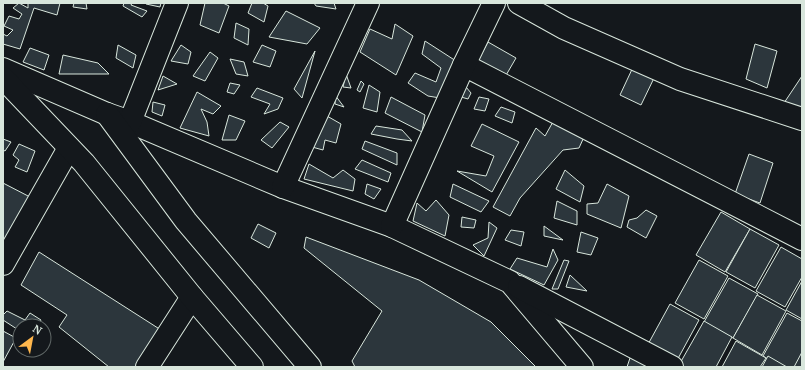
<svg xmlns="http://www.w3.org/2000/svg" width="805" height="370" font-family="'PT Serif',serif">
	<rect width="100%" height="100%" fill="#14181c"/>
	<!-- building -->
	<g fill="#2c363c" stroke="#d8e6dc">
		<polygon points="19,3 28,8 28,3 60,3 57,15 34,8 20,49 3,44 3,34 7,36 13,30 4,26 9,16 19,19 22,14 13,8"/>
		<polygon points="74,3 86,3 87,9 73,7"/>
		<polygon points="124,3 132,3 131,5 147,11 142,17 123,6"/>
		<polygon points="147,3 161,3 160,7 146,4"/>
		<polygon points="205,3 223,3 229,6 219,33 200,25"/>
		<polygon points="252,3 263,3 268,6 264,22 248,13"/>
		<polygon points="314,3 334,3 336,9 316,6"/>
		<polygon points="286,11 320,28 307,44 269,37"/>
		<polygon points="236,23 249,29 248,45 234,38"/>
		<polygon points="395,24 413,36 396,75 360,52 370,29 392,39"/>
		<polygon points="425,41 456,61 440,98 428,96 408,83 415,73 436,82 441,68 422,54"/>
		<polygon points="488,42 516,58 505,77 477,62"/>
		<polygon points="755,44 777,51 767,88 746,79"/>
		<polygon points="118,45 136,55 133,68 116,58"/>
		<polygon points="181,45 191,52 188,64 171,61"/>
		<polygon points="262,45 276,51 270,67 253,62"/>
		<polygon points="30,48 49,55 44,70 23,62"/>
		<polygon points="315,51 302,98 294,89"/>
		<polygon points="210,52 218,58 205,81 193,76"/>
		<polygon points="63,55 98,63 109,74 59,74"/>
		<polygon points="230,59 244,62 248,76 236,74"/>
		<polygon points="634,65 655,76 641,105 620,95"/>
		<polygon points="346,74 351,88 343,87"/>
		<polygon points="163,76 177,84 158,90"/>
		<polygon points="802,76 802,110 784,103"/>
		<polygon points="361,81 364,84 360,92 357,90"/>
		<polygon points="230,83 240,85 234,94 227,92"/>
		<polygon points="369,85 380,92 377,112 363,108"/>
		<polygon points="466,87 471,93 468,99 461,97"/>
		<polygon points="257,88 283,98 278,109 264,114 270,104 251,97"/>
		<polygon points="197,92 221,106 213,114 201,109 207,122 209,136 180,128"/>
		<polygon points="335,95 344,107 335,104"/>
		<polygon points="391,97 425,115 422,132 385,113"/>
		<polygon points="479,97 489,99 485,111 474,109"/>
		<polygon points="153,102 165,105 162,116 152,112"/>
		<polygon points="501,107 515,112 512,123 495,116"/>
		<polygon points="229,115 245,121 236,140 222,140"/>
		<polygon points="327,116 341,124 336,143 325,140 323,150 312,147"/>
		<polygon points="554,120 584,137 579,148 563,150 520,198 510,216 493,207 536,128 545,136"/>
		<polygon points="280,122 289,127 272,148 261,140"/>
		<polygon points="482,124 519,142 492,192 457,171 486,176 494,156 471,146"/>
		<polygon points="376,126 402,130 412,141 397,139 371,134"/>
		<polygon points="3,139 11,142 5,151 3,150"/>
		<polygon points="365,141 397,153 397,165 362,149"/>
		<polygon points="19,144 35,151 27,172 15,167 19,160 13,155"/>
		<polygon points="749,154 773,163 760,203 735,194"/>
		<polygon points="362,160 391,173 388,182 355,169"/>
		<polygon points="309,164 333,178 343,170 355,179 353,191 304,179"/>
		<polygon points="565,170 584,186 580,202 556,189"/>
		<polygon points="3,183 30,197 3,242"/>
		<polygon points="367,184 381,189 374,199 365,194"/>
		<polygon points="453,184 489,201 481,212 450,197"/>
		<polygon points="607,184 629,196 621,228 587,214 587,204 598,203"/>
		<polygon points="436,200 449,215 445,236 413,221 417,203 426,211"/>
		<polygon points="557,201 577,211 577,225 554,218"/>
		<polygon points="646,210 657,216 646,238 627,227 629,220 637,218"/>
		<polygon points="721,212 750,229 725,272 696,255"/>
		<polygon points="462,217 476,220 474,228 461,227"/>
		<polygon points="489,222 497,228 484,256 473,245 488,238"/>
		<polygon points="258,224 276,233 269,248 251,238"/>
		<polygon points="544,226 563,240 544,236"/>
		<polygon points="750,229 779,245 755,288 726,272"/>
		<polygon points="511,230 524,232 521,246 505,240"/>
		<polygon points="581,232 598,238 591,255 577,252"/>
		<polygon points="306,237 419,280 491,322 536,367 355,367 352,361 382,311 304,248"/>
		<polygon points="781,247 802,259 802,277 785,307 756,291"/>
		<polygon points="553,249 558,260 544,285 510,269 517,258 547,267"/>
		<polygon points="39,252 161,330 135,367 109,367 59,327 67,315 21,285"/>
		<polygon points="564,260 569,261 558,289 552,289"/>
		<polygon points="699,260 728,276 704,319 675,303"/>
		<polygon points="570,275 587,291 566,287"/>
		<polygon points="729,278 758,294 733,338 704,322"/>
		<polygon points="802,281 802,319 786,310"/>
		<polygon points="757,295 786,311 762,355 733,338"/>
		<polygon points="670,304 699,320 675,364 646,348"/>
		<polygon points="7,311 25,320 30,313 41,320 38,326 20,326 20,331 3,320 3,315"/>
		<polygon points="787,313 802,321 802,354 795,367 781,367 763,356"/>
		<polygon points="704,321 732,337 716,367 683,367 679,365"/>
		<polygon points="3,331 16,338 3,362"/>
		<polygon points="736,341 766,358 760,367 722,367"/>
		<polygon points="802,352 802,367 794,367"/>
		<polygon points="631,355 653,367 627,367"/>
		<polygon points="768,356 787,367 762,367"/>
	</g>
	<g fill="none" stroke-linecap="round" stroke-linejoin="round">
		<!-- street casing -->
		<g stroke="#d8e6dc" stroke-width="24">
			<g id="street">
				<polyline points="519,3 564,28 680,79 802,119"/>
				<polyline points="464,65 802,239"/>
				<polyline points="3,69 107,114 130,122 283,187 392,226 510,282 582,367"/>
				<polyline points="130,122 177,3"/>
				<polyline points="283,187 368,3"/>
				<polyline points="392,226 464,65 494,3"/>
				<polyline points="3,264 69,148"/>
				<polyline points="519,287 672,367"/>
				<polyline points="147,367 192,297"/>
			</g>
		</g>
		<!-- secondary casing -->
		<g stroke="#d8e6dc" stroke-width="24">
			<g id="secondary">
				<polyline points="3,78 84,163 192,297 252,367"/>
				<polyline points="107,114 186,221 310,367"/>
			</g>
		</g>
		<!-- street -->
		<use href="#street" stroke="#14181c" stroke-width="22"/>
		<!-- secondary -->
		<use href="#secondary" stroke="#14181c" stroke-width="22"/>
	</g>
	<!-- border -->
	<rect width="805" height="370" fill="none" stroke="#d8e6dc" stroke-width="8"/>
	<!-- north arrow -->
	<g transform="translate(32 338) rotate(32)"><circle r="19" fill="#14181c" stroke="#626a69"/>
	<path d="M0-3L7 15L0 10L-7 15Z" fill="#ffb74d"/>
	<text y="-6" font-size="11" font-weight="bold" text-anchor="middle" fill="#d8e6dc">N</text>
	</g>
</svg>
